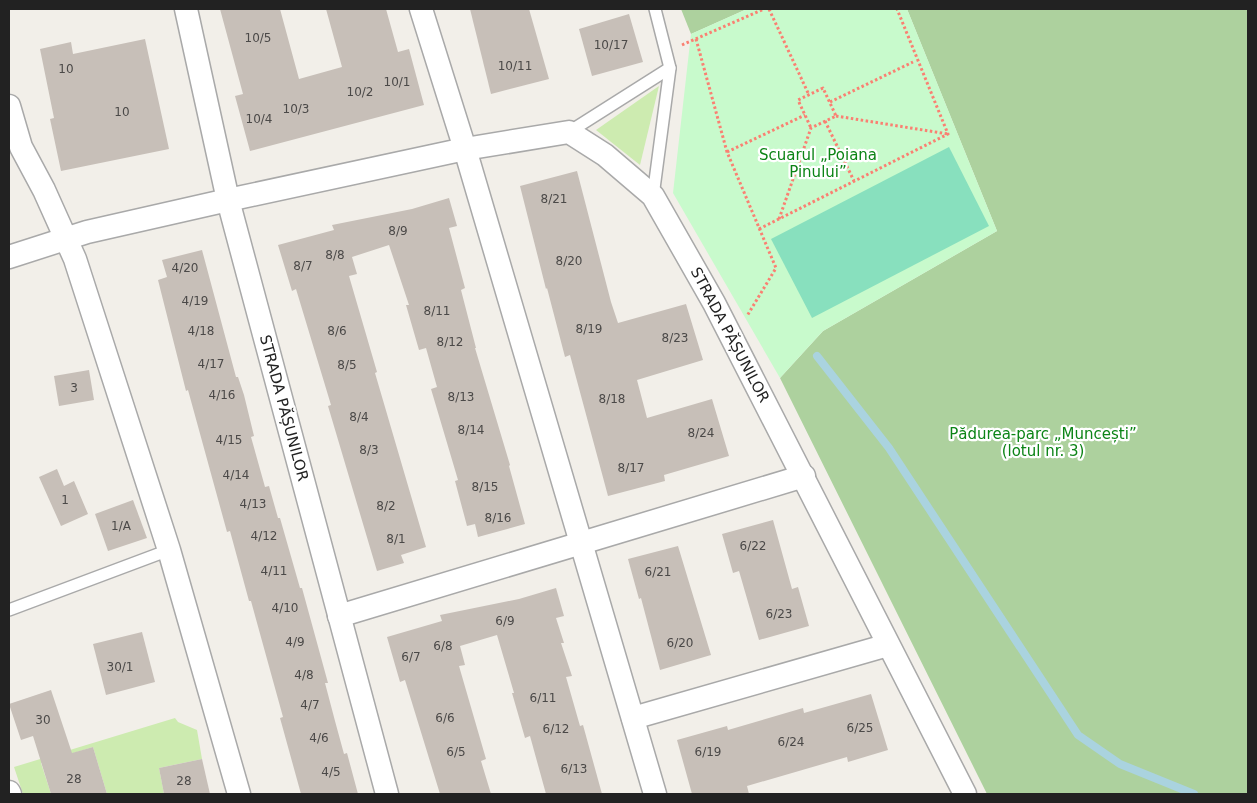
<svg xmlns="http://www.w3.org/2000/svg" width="1257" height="803" font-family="'DejaVu Sans',sans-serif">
	<rect width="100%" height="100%" fill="#f2efe9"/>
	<!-- grass -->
	<g fill="#cdebb0">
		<polygon points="659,86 640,165 596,130"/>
		<polygon points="175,718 178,722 197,730 202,759 159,768 164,794 107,794 93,747 41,763 51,794 23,794 14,767"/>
	</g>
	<!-- forest -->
	<g fill="#add19e">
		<polygon points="681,9 747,9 691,34"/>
		<polygon points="907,9 1248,9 1248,794 987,794 780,378 823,331 997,231"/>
	</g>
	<!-- park -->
	<polygon fill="#c8facc" points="747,9 907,9 997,231 823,331 780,378 673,193 691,34"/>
	<!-- pitch -->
	<polygon fill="#88e0be" points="949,147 989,226 812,318 771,239"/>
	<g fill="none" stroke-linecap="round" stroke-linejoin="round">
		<!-- stream -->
		<polyline stroke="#aad3df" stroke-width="8" points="817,356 889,448 1078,735 1120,764 1194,794"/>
	</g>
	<!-- building -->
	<g fill="#c7bfb8">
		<polygon points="220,9 280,9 299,79 342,67 326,9 386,9 398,52 409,49 424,105 250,151 235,96 243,94"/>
		<polygon points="470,9 529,9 549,79 491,94"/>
		<polygon points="629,14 643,62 592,76 579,29"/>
		<polygon points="145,39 169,149 61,171 50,119 54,118 40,49 71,42 73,54"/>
		<polygon points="577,171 611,302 618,323 686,304 703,360 637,380 647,418 712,399 729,456 664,475 665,481 608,496 570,355 565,357 547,288 546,289 520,186"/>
		<polygon points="449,198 457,226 449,228 465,288 461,290 476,348 475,348 510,465 509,466 525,524 478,537 475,524 467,526 455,481 458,480 431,389 437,387 426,348 419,350 406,305 409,305 389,245 352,257 357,274 349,276 377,372 375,373 426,547 401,555 404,563 377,571 328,406 331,405 296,289 292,291 278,245 334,230 332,225 412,209"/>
		<polygon points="202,250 236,377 238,377 244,395 254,436 251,437 265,487 269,486 278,518 280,518 300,588 302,588 328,683 325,683 335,721 344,754 347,753 358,794 301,794 280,718 283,717 251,601 249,601 230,531 227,532 188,390 186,391 158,280 167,277 162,260"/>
		<polygon points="89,370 94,400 59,406 54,376"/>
		<polygon points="57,469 64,486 74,481 88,514 61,526 39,477"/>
		<polygon points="133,500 147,538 108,551 95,514"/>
		<polygon points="773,520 792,589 798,587 809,626 759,640 739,571 733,573 722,534"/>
		<polygon points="678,546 711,655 660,670 641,598 639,599 628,559"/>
		<polygon points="556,588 564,616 556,618 564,643 561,643 572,676 566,677 580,726 583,725 602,794 546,794 530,736 525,738 512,693 514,693 497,635 460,646 465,665 459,666 486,759 481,761 491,794 440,794 405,680 400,682 387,637 442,621 440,615 519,599"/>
		<polygon points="142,632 155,682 106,695 93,644"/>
		<polygon points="51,690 72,753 93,747 107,794 51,794 33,736 21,740 9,704"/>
		<polygon points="871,694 888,750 848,762 847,757 747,786 749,794 692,794 677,740 727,726 728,730 803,708 804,713"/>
		<polygon points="202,759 210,794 164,794 159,768"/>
	</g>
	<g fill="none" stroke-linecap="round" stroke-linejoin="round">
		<!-- lane casing -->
		<g stroke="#a9a9a9" stroke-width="14">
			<g id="lane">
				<polyline points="569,132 670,68"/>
				<polyline points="653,196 670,68 655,9"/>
				<polyline points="9,610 169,550"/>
			</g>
		</g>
		<!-- street casing -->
		<g stroke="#a9a9a9" stroke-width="25">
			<g id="street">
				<polyline points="186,9 228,200 387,794"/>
				<polyline points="421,9 465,149 655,794"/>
				<polyline points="9,106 21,147 44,190 75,259 169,550 239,794"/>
				<polyline points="9,257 87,232 228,200 465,149 569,132 605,155 653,196 714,303 965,794"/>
				<polyline points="339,616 804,476"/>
				<polyline points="633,718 888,645"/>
				<polyline points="9,792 10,794"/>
			</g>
		</g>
		<!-- path -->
		<g stroke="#fa8072" stroke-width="3" stroke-dasharray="2.5 2.5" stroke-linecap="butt">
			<polyline points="769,9 809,95"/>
			<polyline points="696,39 727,152 776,268 747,316"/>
			<polyline points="682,45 764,9"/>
			<polyline points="830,102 913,62"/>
			<polyline points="836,116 948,134"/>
			<polyline points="825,121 854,181"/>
			<polyline points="727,152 805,115"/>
			<polyline points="779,219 811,128 836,116 823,88 798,100 811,128"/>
			<polyline points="759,229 948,134 897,9"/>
		</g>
		<!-- lane -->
		<use href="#lane" stroke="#fff" stroke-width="11"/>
		<!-- street -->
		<use href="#street" stroke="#fff" stroke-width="22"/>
	</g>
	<g text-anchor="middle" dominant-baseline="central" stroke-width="4.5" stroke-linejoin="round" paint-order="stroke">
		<!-- number labels -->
		<g font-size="12" fill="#4b4948">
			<text x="258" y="38">10/5</text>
			<text x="611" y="45">10/17</text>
			<text x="515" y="66">10/11</text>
			<text x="66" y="69">10</text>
			<text x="397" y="82">10/1</text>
			<text x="360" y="92">10/2</text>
			<text x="296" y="109">10/3</text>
			<text x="122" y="112">10</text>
			<text x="259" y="119">10/4</text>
			<text x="554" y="199">8/21</text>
			<text x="398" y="231">8/9</text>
			<text x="335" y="255">8/8</text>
			<text x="569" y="261">8/20</text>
			<text x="303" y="266">8/7</text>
			<text x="185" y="268">4/20</text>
			<text x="195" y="301">4/19</text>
			<text x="437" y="311">8/11</text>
			<text x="589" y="329">8/19</text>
			<text x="201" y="331">4/18</text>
			<text x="337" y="331">8/6</text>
			<text x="675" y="338">8/23</text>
			<text x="450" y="342">8/12</text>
			<text x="211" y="364">4/17</text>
			<text x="347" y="365">8/5</text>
			<text x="74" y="388">3</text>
			<text x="222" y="395">4/16</text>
			<text x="461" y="397">8/13</text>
			<text x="612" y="399">8/18</text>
			<text x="359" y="417">8/4</text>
			<text x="471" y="430">8/14</text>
			<text x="701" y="433">8/24</text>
			<text x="229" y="440">4/15</text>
			<text x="369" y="450">8/3</text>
			<text x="631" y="468">8/17</text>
			<text x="236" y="475">4/14</text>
			<text x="485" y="487">8/15</text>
			<text x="65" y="500">1</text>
			<text x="253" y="504">4/13</text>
			<text x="386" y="506">8/2</text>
			<text x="498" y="518">8/16</text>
			<text x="121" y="526">1/A</text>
			<text x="264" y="536">4/12</text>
			<text x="396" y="539">8/1</text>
			<text x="753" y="546">6/22</text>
			<text x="274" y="571">4/11</text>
			<text x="658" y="572">6/21</text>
			<text x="285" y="608">4/10</text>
			<text x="779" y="614">6/23</text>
			<text x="505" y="621">6/9</text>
			<text x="295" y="642">4/9</text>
			<text x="680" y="643">6/20</text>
			<text x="443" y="646">6/8</text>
			<text x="411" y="657">6/7</text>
			<text x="120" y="667">30/1</text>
			<text x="304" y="675">4/8</text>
			<text x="543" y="698">6/11</text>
			<text x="310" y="705">4/7</text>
			<text x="445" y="718">6/6</text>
			<text x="43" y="720">30</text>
			<text x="860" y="728">6/25</text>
			<text x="556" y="729">6/12</text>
			<text x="319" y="738">4/6</text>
			<text x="791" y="742">6/24</text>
			<text x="456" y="752">6/5</text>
			<text x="708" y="752">6/19</text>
			<text x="574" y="769">6/13</text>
			<text x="331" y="772">4/5</text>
			<text x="74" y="779">28</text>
			<text x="184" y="781">28</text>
		</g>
		<!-- park labels -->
		<g font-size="15" fill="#0c8416" stroke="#fff">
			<text x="818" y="155">Scuarul „Poiana<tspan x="818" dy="17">Pinului”</tspan></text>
			<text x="1043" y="434">Pădurea-parc „Muncești”<tspan x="1043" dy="17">(lotul nr. 3)</tspan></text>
		</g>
		<!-- street labels -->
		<g font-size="15" fill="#222" stroke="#fff">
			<text transform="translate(730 335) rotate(62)">STRADA PĂȘUNILOR</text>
			<text transform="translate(284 408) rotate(75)">STRADA PĂȘUNILOR</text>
		</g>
	</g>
	<!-- border -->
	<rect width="1257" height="803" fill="none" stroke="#222222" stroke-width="20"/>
</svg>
